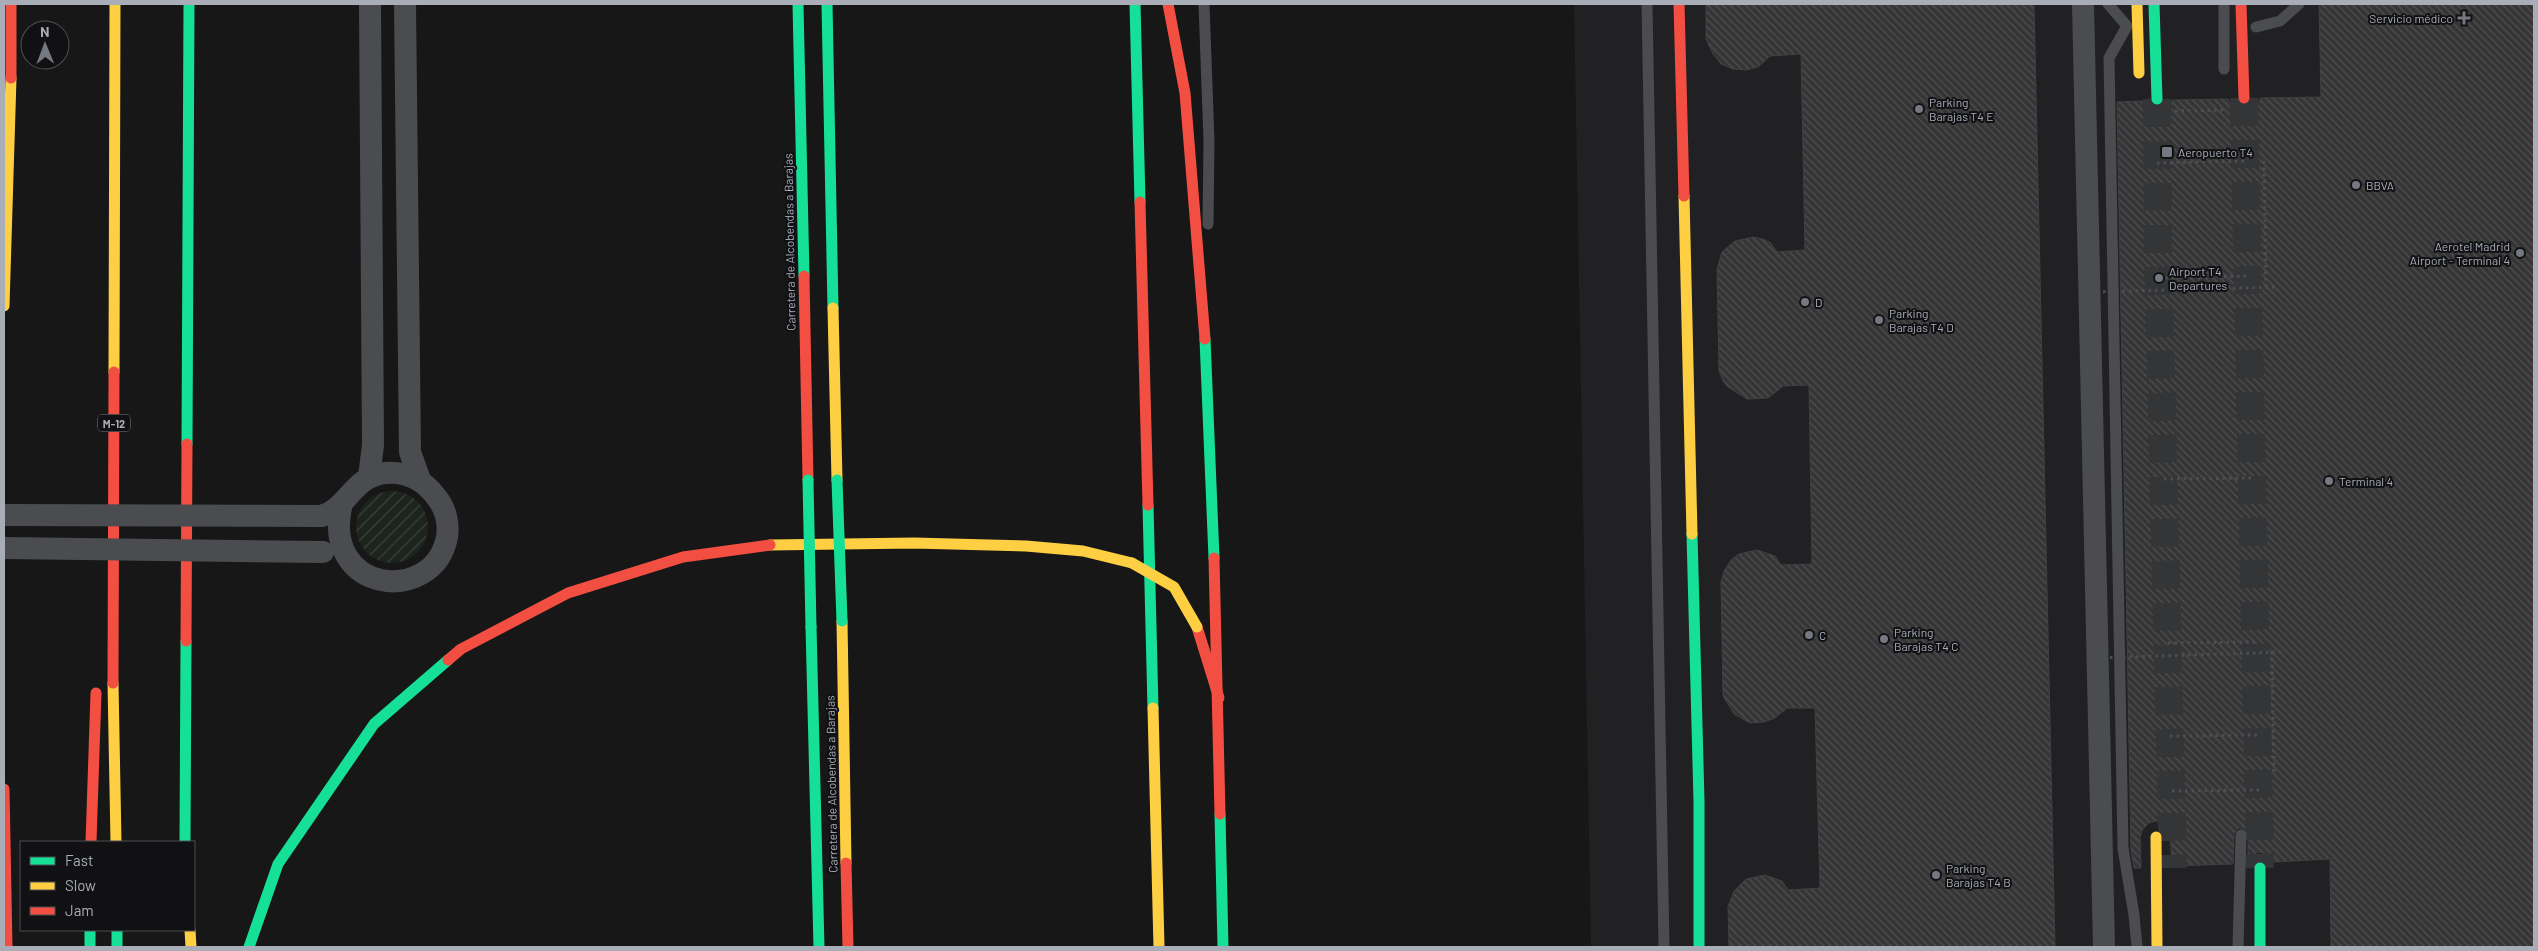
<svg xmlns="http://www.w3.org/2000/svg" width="2538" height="951" font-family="Barlow,sans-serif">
	<defs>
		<pattern id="garden-furrows" width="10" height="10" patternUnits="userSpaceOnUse" patternTransform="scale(1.25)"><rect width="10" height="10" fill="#1d241e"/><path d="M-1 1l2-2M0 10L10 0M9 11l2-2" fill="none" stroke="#3b413d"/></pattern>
		<pattern id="building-back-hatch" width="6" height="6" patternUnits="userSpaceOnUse" patternTransform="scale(1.25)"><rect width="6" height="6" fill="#353536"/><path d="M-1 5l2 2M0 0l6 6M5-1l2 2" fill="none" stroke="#4f5051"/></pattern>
	</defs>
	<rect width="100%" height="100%" fill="#171717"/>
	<!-- built -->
	<polygon fill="#212123" points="1574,4 2534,4 2534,947 1591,947"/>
	<!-- garden -->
	<circle fill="url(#garden-furrows)" cx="392" cy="527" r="36"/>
	<!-- building -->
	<g fill="url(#building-back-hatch)" stroke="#3f4043">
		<polygon points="1706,4 2034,4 2055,947 1729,947 1728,907 1734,891 1746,879 1765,875 1782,881 1788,890 1820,888 1815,708 1787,708 1775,718 1764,722 1750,723 1734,714 1723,696 1721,582 1724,571 1731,560 1739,554 1757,550 1775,556 1781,565 1812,564 1809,385 1783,386 1768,398 1747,399 1728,387 1723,381 1719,371 1717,269 1722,252 1735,241 1753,237 1763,239 1771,243 1777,252 1805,250 1801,54 1770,56 1758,67 1746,70 1733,69 1721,64 1713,54 1706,39"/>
		<polygon points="2319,4 2534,4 2534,947 2331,947 2330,859 2274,862 2268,855 2260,852 2253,854 2248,859 2248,835 2242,828 2237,829 2234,834 2233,864 2172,866 2170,830 2163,823 2156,821 2149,823 2143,829 2140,837 2141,868 2134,868 2131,850 2117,102 2142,101 2149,112 2157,115 2166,112 2172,100 2228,99 2231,107 2237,112 2244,114 2253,111 2258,105 2260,98 2321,97"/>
	</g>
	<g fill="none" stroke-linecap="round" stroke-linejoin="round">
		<!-- secondary-tunnel -->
		<g stroke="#343537" stroke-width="28" stroke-dasharray="28 14" stroke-linecap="butt">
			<polyline points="2244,98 2260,868"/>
			<polyline points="2157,99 2158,257 2173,868"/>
		</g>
		<!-- path -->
		<g stroke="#4d4e52" stroke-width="3" stroke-dasharray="2.5 4" stroke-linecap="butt">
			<polyline points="2264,161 2266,287"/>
			<polyline points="2272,652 2274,772"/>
		</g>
		<!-- lane -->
		<g stroke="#4b4c50" stroke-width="11">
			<polyline points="1204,4 1209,141 1208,224"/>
			<polyline points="1647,4 1664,947"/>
			<polyline points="2108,4 2127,26 2109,58 2123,848 2134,915 2137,947"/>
			<polyline points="2256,27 2280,21 2299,4"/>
			<polyline points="2224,69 2224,4"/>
			<polyline points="2238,947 2241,835"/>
		</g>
		<!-- street -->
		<g stroke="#4b4c50" stroke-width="22">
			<polyline points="405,4 410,452 420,480"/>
			<polyline points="2083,4 2104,947"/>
			<polyline points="369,477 373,445 370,4"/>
			<path d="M321,516C348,509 353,476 385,473C407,471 425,481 437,498C446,509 449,524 447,537C434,606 319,594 342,503"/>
		</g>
		<!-- fast -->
		<g stroke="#16e098" stroke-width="11">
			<polyline points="798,4 804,276"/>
			<polyline points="827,4 833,308"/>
			<polyline points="1135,4 1140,202"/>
			<polyline points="1205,339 1214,558"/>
			<polyline points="187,444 189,4"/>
			<polyline points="1148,505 1153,708"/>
			<polyline points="1692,534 1699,801 1699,947"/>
			<polyline points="811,627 819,947"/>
			<polyline points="1220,814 1223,947"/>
			<polyline points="185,842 186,641"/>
			<polyline points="2260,868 2260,947"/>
			<polyline points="90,930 90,947"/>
			<polyline points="117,930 117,947"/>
			<polyline points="249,947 278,864 374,724 448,660"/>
		</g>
		<!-- slow -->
		<g stroke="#ffcf43" stroke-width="11">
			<polyline points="2137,4 2139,73"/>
			<polyline points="1684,196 1692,534"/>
			<polyline points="4,306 11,78"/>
			<polyline points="833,308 837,480"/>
			<polyline points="114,372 115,4"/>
			<polyline points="770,545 914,543 1026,546 1083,551 1132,563"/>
			<polyline points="842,621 846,863"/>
			<polyline points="113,683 116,842"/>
			<polyline points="1153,708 1159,947"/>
			<polyline points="2156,837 2157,947"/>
			<polyline points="190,930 191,947"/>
		</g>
		<!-- jam -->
		<g stroke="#f24e42" stroke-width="11">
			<polyline points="11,4 11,78"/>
			<polyline points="1168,4 1185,93 1205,339"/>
			<polyline points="1679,4 1684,196"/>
			<polyline points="1140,202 1148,505"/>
			<polyline points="804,276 808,480"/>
			<polyline points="1214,558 1220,814"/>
			<polyline points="1197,627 1219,698"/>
			<polyline points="186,641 187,444"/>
			<polyline points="448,660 461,649 568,593 683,557 770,545"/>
			<polyline points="113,683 114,372"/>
			<polyline points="4,789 7,947"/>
			<polyline points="91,842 96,693"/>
			<polyline points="846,863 848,947"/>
		</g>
		<!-- path-bridge -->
		<g stroke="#4d4e52" stroke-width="3" stroke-dasharray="2.5 4" stroke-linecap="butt">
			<polyline points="2175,111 2226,110"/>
			<polyline points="2157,163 2245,161"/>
			<polyline points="2159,278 2248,276"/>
			<polyline points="2090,292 2278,287"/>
			<polyline points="2164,479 2252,478"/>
			<polyline points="2168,643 2255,642"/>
			<polyline points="2097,658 2283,652"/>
			<polyline points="2170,736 2257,735"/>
			<polyline points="2172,791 2259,790"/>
		</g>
		<!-- street-bridge -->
		<g stroke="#4b4c50" stroke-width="22">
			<polyline points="4,515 321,516"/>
			<polyline points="4,548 323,552"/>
		</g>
		<!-- fast-bridge -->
		<g stroke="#16e098" stroke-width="11">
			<polyline points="2154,4 2157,99"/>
			<polyline points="808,480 811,627"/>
			<polyline points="837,480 842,621"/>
		</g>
		<!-- slow-bridge -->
		<polyline stroke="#ffcf43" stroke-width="11" points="1132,563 1174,587 1197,627"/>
		<!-- jam-bridge -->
		<polyline stroke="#f24e42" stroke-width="11" points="2241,4 2244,98"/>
	</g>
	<!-- markers -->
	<g fill="#757880" stroke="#111113" stroke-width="2">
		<path d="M2461.5 10.5h5v5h5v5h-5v5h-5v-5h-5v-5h5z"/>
		<circle cx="1919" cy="109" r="5"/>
		<rect x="2161" y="146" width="12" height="12" rx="2.5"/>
		<circle cx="2356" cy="185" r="5"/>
		<circle cx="2520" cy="253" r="5"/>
		<circle cx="2159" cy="278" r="5"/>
		<circle cx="1805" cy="302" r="5"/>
		<circle cx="1879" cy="320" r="5"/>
		<circle cx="2329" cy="481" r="5"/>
		<circle cx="1809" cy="635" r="5"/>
		<circle cx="1884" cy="639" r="5"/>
		<circle cx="1936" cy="875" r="5"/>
	</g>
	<g text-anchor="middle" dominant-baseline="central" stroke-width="4" stroke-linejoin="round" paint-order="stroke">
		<!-- shield labels -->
		<rect fill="#111113" stroke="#7b7e86" stroke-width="1" x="98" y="414.5" width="32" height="17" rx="4"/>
		<g font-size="11" font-weight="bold" fill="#a8adb8">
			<text x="114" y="423">M-12</text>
		</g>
		<!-- poi labels -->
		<g font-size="12" fill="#a8adb8" stroke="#111113" text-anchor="start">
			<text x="2453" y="18" text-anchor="end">Servicio médico</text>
			<text x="1929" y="102">Parking<tspan x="1929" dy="14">Barajas T4 E</tspan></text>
			<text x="2178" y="152">Aeropuerto T4</text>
			<text x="2366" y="185">BBVA</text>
			<text x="2510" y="246" text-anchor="end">Aerotel Madrid<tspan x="2510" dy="14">Airport - Terminal 4</tspan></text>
			<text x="2169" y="271">Airport T4<tspan x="2169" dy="14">Departures</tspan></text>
			<text x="1815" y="302">D</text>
			<text x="1889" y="313">Parking<tspan x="1889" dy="14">Barajas T4 D</tspan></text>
			<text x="2339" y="481">Terminal 4</text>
			<text x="1894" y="632">Parking<tspan x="1894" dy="14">Barajas T4 C</tspan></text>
			<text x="1819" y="635">C</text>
			<text x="1946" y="868">Parking<tspan x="1946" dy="14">Barajas T4 B</tspan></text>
		</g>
		<!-- street labels -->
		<g font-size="12" fill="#a8adb8" stroke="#111113">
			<text transform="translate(789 242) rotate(-91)">Carretera de Alcobendas a Barajas</text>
			<text transform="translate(831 784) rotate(-91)">Carretera de Alcobendas a Barajas</text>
		</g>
	</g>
	<!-- border -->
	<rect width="2538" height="951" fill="none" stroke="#a8adb8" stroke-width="10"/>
	<!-- legend -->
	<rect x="20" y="841" width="175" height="90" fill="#111113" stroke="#4d4f55"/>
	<rect x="30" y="857" width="25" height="8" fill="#16e098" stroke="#4d4f55"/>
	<text x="65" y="866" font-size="15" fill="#a8adb8">Fast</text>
	<rect x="30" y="882" width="25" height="8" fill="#ffcf43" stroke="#4d4f55"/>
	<text x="65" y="891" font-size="15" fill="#a8adb8">Slow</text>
	<rect x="30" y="907" width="25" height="8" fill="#f24e42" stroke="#4d4f55"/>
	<text x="65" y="916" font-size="15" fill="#a8adb8">Jam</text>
	<!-- north arrow -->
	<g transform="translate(45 45) rotate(359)"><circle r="24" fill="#111113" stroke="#4d4f55"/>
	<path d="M0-4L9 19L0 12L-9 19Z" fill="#757880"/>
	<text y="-8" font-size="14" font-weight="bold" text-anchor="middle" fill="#a8adb8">N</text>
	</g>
</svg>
